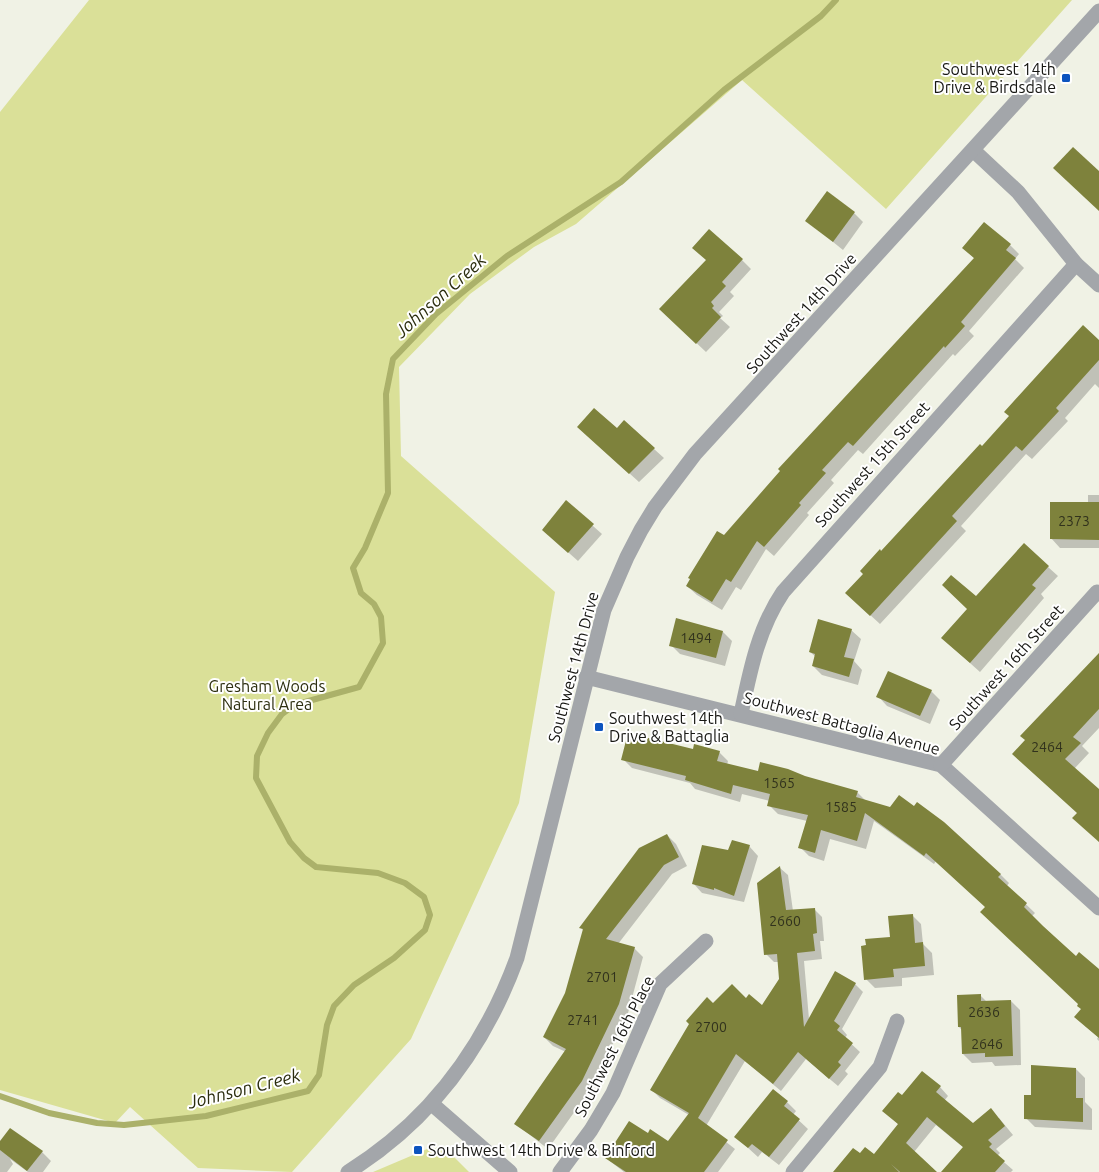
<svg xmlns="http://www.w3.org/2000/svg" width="1099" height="1172" font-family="Ubuntu,sans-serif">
	<rect width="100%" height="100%" fill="#f0f2e5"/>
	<!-- green -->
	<g fill="#dae098">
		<polygon points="89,0 1072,0 886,209 742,80 576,224 534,247 470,294 399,367 401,456 555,592 519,803 411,1039 292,1172 198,1168 130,1107 115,1123 0,1090 0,112"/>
		<polygon points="432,1147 445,1148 469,1172 373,1172"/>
	</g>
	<!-- shadow -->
	<g fill="#0003">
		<polygon points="854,213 863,222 843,250 807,221"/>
		<polygon points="1010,245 1019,254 1015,259 1024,268 969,331 974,336 955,356 953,354 863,454 858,450 831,480 834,483 807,513 809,515 774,556 766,549 741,590 736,587 722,610 697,595 687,586 724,537 975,259 964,248"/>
		<polygon points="742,260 751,269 730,292 734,296 719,312 723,316 720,318 730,327 706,352 670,318 707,261"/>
		<polygon points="1099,341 1099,388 1095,384 1065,418 1068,421 1032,459 1026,454 961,526 966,531 880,624 856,602 881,553 982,448"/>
		<polygon points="624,422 664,458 639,482 588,436 617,430"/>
		<polygon points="1088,495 1099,495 1099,548 1060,548 1051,538 1088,504"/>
		<polygon points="566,502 602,534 578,561 543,530"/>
		<polygon points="1048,567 1058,576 1041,594 1044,598 980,672 952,647 976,598"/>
		<polygon points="851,630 861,639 854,661 862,670 858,685 822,675 813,666 816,657 810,652"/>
		<polygon points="723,632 732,641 725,666 680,654 671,645"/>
		<polygon points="1099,657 1099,728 1082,746 1089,753 1074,769 1099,791 1099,842 1078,813 1022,763"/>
		<polygon points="931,691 940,700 930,724 887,706 878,696"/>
		<polygon points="694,750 719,752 728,761 727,765 759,773 804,777 857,792 866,801 1000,874 1009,883 1007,886 1035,913 1032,916 1076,958 1099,972 1099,1041 1097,1039 1098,1037 1085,1026 1080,1005 986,907 936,861 934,864 874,821 866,849 830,839 824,861 809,856 800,847 807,821 778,814 769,805 770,801 742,794 740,802 695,789 690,783 632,768 623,759"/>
		<polygon points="667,835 676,844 687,866 672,874 618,944 634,948 643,957 628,1013 590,1090 548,1149 516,1124 566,1052 553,1046 544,1037 567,993 584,931 581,928"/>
		<polygon points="749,846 758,856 744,902 702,893 693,883 729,852"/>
		<polygon points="780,868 788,875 793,911 814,909 822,917 824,941 820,941 822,959 804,961 809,1019 855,984 863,992 842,1029 847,1035 845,1038 860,1052 845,1071 848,1074 838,1086 806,1059 781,1091 745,1061 706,1126 735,1149 718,1172 624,1172 606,1158 648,1135 668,1143 689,1115 660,1098 652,1090 713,1004 746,999 762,1007 780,979 779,962 774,962 766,954"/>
		<polygon points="912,915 921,924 923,944 932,953 934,975 902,978 902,986 875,988 866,979"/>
		<polygon points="980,995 987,1002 1011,1001 1020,1010 1021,1065 995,1066 992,1062 972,1063 963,1054 962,1030 959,1027"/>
		<polygon points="1076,1069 1085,1078 1085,1102 1092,1109 1092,1130 1035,1127 1026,1118 1032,1096"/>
		<polygon points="940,1087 948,1096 944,1101 973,1125 999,1118 1013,1135 996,1149 1000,1153 997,1156 1013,1170 1011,1172 943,1172 964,1148 936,1125 914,1152 935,1172 835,1172 860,1155 875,1155 899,1125 884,1111 902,1097"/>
		<polygon points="787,1102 796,1111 793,1115 808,1129 779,1165 762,1152 758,1157 736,1137"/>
		<polygon points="0,1143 42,1152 51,1161 43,1172 28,1172 10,1159 13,1164 7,1172 0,1172"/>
	</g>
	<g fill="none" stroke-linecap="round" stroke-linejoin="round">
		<!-- stream -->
		<polyline stroke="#abb16a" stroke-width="6" points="0,1096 49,1113 97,1123 124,1125 206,1116 308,1091 319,1075 327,1025 334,1006 354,985 394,958 425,930 430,915 424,897 405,883 378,873 316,867 304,858 290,842 256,778 257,756 268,733 282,714 294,705 359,687 383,643 381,617 374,604 361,593 353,568 365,548 388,493 386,394 393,359 436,314 507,256 621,182 724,90 821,16 836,0"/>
	</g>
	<!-- building -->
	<g fill="#7e823c">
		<polygon points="1073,147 1099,171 1099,211 1053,168"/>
		<polygon points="827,191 855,212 833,242 805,221"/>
		<polygon points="984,222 1011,244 1006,250 1016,258 961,322 965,326 945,348 944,346 853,446 848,442 822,470 826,473 799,503 801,505 764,547 757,541 731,582 726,579 712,602 686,586 690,579 688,578 717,531 724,535 780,471 778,469 974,258 962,248"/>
		<polygon points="709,229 743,259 722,282 726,286 711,302 714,306 712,308 721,317 696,344 659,309 706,260 692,248"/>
		<polygon points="1083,325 1099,340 1099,360 1056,408 1059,411 1022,451 1016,446 952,516 957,521 870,616 845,593 863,574 860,571 880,549 881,551 980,444 982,446 1009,416 1004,412"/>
		<polygon points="594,408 617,428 624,420 655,448 629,474 577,427"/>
		<polygon points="566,500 594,524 568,553 542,530"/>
		<polygon points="1050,502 1099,502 1099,540 1050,539"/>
		<polygon points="1024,543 1049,566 1032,585 1036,588 970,663 941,638 967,609 942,585 951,575 976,596"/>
		<polygon points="676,618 723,631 716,658 669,646"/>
		<polygon points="818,619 852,629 844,657 854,659 849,677 812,666 815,654 809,652"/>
		<polygon points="1099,653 1099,709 1073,737 1081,743 1065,759 1099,789 1099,842 1072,818 1077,813 1012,754 1025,740 1020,736"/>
		<polygon points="888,671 932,690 920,716 876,697"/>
		<polygon points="628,733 693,749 694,744 720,751 717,761 758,771 760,762 788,769 805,776 858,791 856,797 890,807 899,795 914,806 917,802 944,822 1001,874 998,877 1027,903 1024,907 1043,926 1076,956 1079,952 1099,969 1099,1038 1074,1017 1081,1009 1077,1006 1078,1004 980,912 985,907 926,853 924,856 865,813 857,841 821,830 815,853 798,848 808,815 767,806 770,794 733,785 731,794 685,780 686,776 621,760"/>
		<polygon points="667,834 679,857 664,865 606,939 635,947 619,1004 582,1081 539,1141 514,1124 566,1049 543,1037 565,993 583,929 579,928 639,848"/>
		<polygon points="732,840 750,845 734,896 714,888 714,890 692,884 702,845 728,850"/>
		<polygon points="780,866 786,910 815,908 817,933 813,934 815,951 797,953 804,1027 835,971 856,983 834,1021 840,1026 837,1030 853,1043 838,1062 841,1065 829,1079 798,1052 773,1084 736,1054 698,1118 728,1140 704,1172 626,1172 605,1158 629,1121 648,1133 650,1129 668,1141 689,1113 650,1090 689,1024 686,1021 707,997 713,1003 732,984 746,998 749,994 762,1005 779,979 777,954 764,955 757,883"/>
		<polygon points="913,914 915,943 923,942 925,966 893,969 894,977 864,980 861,946 866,945 865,939 890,937 888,916"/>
		<polygon points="981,994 981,1001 1011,1000 1013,1056 985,1057 985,1053 962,1054 961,1027 958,1027 957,995"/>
		<polygon points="1031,1065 1076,1068 1076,1098 1083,1098 1083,1122 1024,1119 1024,1095 1031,1095"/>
		<polygon points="922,1071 941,1086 936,1092 973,1123 991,1108 1005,1126 988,1140 992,1144 989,1147 1005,1161 995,1172 941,1172 963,1147 927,1117 906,1143 937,1172 900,1172 891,1164 899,1172 833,1172 853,1148 860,1153 865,1147 874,1154 898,1124 882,1111 898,1092 902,1095"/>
		<polygon points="773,1089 788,1101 784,1106 800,1119 769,1157 752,1144 748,1148 734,1137"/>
		<polygon points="10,1128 43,1151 27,1171 0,1150 0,1141"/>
	</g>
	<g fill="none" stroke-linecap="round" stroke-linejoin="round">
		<!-- minor -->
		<g stroke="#a3a6aa" stroke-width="15">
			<polyline points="973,150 1018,192 1076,264 1099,285"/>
			<polyline points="586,677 941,765 1099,908"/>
			<path d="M741,714C750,671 758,629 783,592L1076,264"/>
			<polyline points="941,765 1097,592 1099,594"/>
			<polyline points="432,1104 510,1172"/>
			<polyline points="560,1172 591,1130 613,1093 660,984 706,941"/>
			<polyline points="793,1172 880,1067 897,1021"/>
		</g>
		<!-- tertiary -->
		<path stroke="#a3a6aa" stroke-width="15" d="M348,1172C430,1121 484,1048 517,958L604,610L627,557L641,530L655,507L695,454L1099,11"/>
	</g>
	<!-- markers -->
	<g fill="#0d54bf" stroke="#fff" stroke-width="2">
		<rect x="1061" y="73" width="10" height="10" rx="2.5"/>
		<rect x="594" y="722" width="10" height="10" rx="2.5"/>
		<rect x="413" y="1145" width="10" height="10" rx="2.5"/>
	</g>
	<g text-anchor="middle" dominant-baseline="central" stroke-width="4" stroke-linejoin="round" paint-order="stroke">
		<!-- number labels -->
		<g font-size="14" fill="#31321d">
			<text x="1074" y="521">2373</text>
			<text x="696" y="638">1494</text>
			<text x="1047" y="747">2464</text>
			<text x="779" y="783">1565</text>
			<text x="841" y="807">1585</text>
			<text x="785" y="921">2660</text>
			<text x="602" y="977">2701</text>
			<text x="984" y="1012">2636</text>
			<text x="583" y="1020">2741</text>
			<text x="711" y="1027">2700</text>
			<text x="987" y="1044">2646</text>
		</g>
		<!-- poi labels -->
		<g font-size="16" fill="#171713" stroke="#fff" text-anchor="start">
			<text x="1056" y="69" text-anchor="end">Southwest 14th<tspan x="1056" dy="18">Drive &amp; Birdsdale</tspan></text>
			<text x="609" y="718">Southwest 14th<tspan x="609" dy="18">Drive &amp; Battaglia</tspan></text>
			<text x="428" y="1150">Southwest 14th Drive &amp; Binford</text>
		</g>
		<!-- street labels -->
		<g font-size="16" fill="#171713" stroke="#fff">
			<text transform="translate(801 313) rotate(-48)">Southwest 14th Drive</text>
			<text transform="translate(872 464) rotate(-48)">Southwest 15th Street</text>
			<text transform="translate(573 667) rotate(-75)">Southwest 14th Drive</text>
			<text transform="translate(1006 667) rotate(-48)">Southwest 16th Street</text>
			<text transform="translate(842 723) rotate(15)">Southwest Battaglia Avenue</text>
			<text transform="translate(614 1046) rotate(-63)">Southwest 16th Place</text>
		</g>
		<!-- park labels -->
		<g font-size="16" fill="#2d2f10" stroke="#fff">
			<text x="267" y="686">Gresham Woods<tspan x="267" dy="18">Natural Area</tspan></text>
		</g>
		<!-- water labels -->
		<g font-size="18" font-style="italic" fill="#2b2d0e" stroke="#fff">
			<text transform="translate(440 295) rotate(-42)">Johnson Creek</text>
			<text transform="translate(244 1088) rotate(-14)">Johnson Creek</text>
		</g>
	</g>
</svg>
